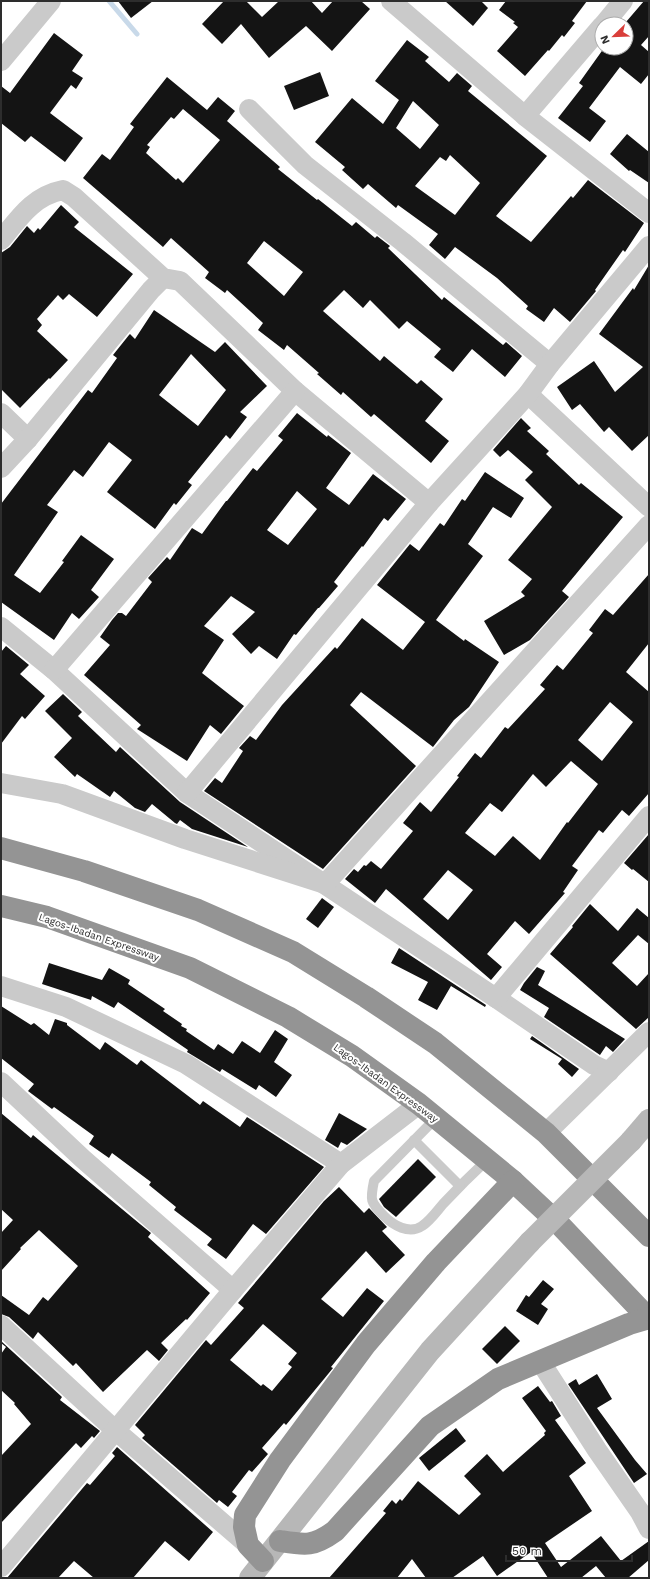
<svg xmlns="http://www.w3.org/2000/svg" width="650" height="1579" font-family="'Work Sans',sans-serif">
	<rect width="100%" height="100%" fill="#fff"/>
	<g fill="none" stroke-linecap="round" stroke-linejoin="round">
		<!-- stream -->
		<polyline stroke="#c8d9e9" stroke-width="5" points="109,1 137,34"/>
	</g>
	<!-- building -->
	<g fill="#141414" fill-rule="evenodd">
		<polygon points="118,1 153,1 131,18"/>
		<polygon points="224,1 246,1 262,17 279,1 311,1 322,13 333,1 361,1 370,9 332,51 306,26 269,58 241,24 222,44 202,24"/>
		<polygon points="445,1 481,1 488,8 473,26"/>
		<polygon points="506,1 587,1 572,21 575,23 564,37 562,35 549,51 548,50 525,76 497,51 518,27 513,23 515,22 499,10"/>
		<polygon points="644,1 649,1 649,36 641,45 649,52 649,74 641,84 620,67 589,108 606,121 590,142 558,118 583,86 579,83 604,48 626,48 626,22"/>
		<polygon points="54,33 83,55 72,71 83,78 76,89 71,85 50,113 83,138 65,162 31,136 25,142 1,123 1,86 10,93"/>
		<path d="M407,40L429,57L425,61L449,82L457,73L472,86L468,91L547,156L496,216L531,242L571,196L573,198L588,180L644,223L625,252L623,250L595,290L596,291L570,322L554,308L544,322L526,309L528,306L497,278L455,247L445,259L429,245L438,234L398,205L396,208L368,184L363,189L342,170L345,167L315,142L352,98L383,124L399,100L375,81ZM413,101L439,125L420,149L396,128ZM450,155L480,183L455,215L415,186L440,157L446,161Z"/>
		<polygon points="320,72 329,96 294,110 284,86"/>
		<path d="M167,77L207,110L218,97L235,111L227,121L280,167L278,169L317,200L318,199L352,226L356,222L375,238L377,236L390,246L388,248L442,300L444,297L503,345L506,342L522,356L505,377L472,349L453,372L434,357L441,349L407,321L399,329L370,300L363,308L344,290L323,311L380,361L384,356L417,384L421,380L443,399L425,421L449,441L431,463L374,414L371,417L343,392L341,395L317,374L319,373L287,345L284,350L258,330L263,323L227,290L225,293L205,278L209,272L171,238L163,247L83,178L102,154L110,160L134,127L130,124ZM183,109L220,140L183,183L178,178L176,180L146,153L150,147L147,145L171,117L174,119ZM264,241L303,272L284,296L247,263Z"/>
		<polygon points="627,134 649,152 649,183 630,170 629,171 610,154"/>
		<polygon points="61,205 79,222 74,227 133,274 97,317 69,294 63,300 58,295 37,319 42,325 37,331 68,360 50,379 49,378 20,408 1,389 1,253 10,247 27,226 34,233 38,228 40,230"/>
		<polygon points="649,265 649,435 632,451 609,427 604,432 580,404 572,410 557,387 594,361 615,392 643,367 599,334 633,288 634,290"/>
		<path d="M154,310L215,352L225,342L267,386L240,412L247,417L230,439L226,435L188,482L192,485L176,505L174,503L155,529L107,492L132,460L109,442L83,477L74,470L47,505L58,512L14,575L40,593L64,562L62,561L81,535L114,559L91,590L99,597L79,619L72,613L54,640L1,602V504L88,390L92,393L117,358L113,355L129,335L130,334L135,339ZM191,354L226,390L198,426L159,395Z"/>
		<path d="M297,413L327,437L328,435L351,453L326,488L349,505L373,474L406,499L388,521L384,518L363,547L362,546L334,582L338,586L319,608H318L296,635L294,634L277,659L259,646L251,654L232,634L255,612L231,596L204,626L224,640L202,673L244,706L221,734L210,725L187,761L137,729L141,725L84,675L110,645L100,637L112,620L118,613H122L126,616L152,582L148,578L167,557L170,560L192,528L202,534L226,501H227L253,468L257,471L283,440L278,436ZM297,491L317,509L288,545L267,530Z"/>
		<polygon points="521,418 531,428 527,431 549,451 546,454 579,485 581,483 623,517 562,591 569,597 530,640 504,655 484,621 525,596 521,592 532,579 508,560 552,507 525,480 533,472 508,450 500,457 493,450"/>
		<polygon points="485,472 524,498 511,518 493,507 468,544 483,556 436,620 464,641 465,639 499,662 469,707 454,720 433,747 361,692 350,705 416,766 323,869 204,791 215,778 222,783 243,751 239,748 250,736 256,740 282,705 335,647 337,649 362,618 403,650 425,622 377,585 410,544 419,551 440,523 444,526 462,499 465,501"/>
		<path d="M649,574V643L626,672L649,692V793L629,816L622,810L603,833L599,830L572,866L578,870L563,892L565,893L529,934L515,921L487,954L502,967L491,980L386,889L375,903L345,879L354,869L358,872L364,865L366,866L371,861L381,869L413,831L403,823L420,802L431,812L459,777L457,776L475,753L481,758L505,727L508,729L545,689L540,685L557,665L563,670L593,633L589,630L605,609L613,615ZM610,702L633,722L602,761L578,740ZM571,761L598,784L568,823L567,822L540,860L513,836L495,856L465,833L490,803L502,812L533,774L546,787ZM448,870L473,890L448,920L423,899Z"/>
		<polygon points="6,646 29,665 20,674 45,696 25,719 22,716 1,744 1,652"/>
		<polygon points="63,694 82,712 78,716 116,752 120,747 180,802 248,847 192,829 180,820 177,824 175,823 152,804 145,812 135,808 114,791 110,797 77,774 75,777 54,757 72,738 45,711"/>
		<polygon points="649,834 649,882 633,869 632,870 624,863"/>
		<polygon points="322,898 334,907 318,928 306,919"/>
		<polygon points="590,904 618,931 637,908 649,918 649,944 638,935 612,963 637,986 649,973 649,1017 636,1029 550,954 573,927 572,926"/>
		<polygon points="399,948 486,1005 485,1007 451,986 437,1010 418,1000 428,982 391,963"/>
		<polygon points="49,963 102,980 109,968 130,980 128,984 165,1009 163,1011 182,1024 181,1026 187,1029 186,1031 214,1050 218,1044 233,1054 242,1041 260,1053 275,1030 288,1039 274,1062 292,1075 276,1097 259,1085 256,1090 222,1069 220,1072 187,1052 188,1050 118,1002 114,1008 92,996 91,1000 42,984"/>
		<polygon points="537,967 545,971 538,985 625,1039 613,1052 606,1046 600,1055 544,1017 549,1008 520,990 524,983"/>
		<polygon points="1,1006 31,1025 34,1023 49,1035 55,1019 67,1023 67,1025 100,1050 105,1042 137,1065 141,1060 200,1105 203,1101 240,1127 247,1117 324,1167 266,1234 253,1224 226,1259 207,1245 212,1239 174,1210 176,1207 149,1185 151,1182 112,1153 109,1158 89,1144 94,1136 54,1107 52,1109 28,1091 34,1084 1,1058"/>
		<polygon points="532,1036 579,1069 572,1077 558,1064 562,1059 530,1039"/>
		<polygon points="1,1113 31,1138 33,1135 140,1224 151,1233 148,1237 210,1293 187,1320 186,1319 161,1343 168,1350 159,1361 147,1350 103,1392 76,1363 73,1366 38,1332 33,1339 9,1317 1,1314 1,1295 29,1315 43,1297 48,1301 78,1266 39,1230 20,1248 21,1249 1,1271 1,1233 13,1220 1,1209"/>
		<polygon points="339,1113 367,1129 347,1145 341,1142 338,1148 325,1140"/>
		<polygon points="418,1159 436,1177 396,1217 384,1207 379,1199"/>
		<path d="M339,1187L364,1213L369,1208L387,1227L382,1231L405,1255L386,1273L366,1251L321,1299L343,1317L367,1288L384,1301L331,1367L333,1368L324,1379L286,1425L284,1423L262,1448L268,1454L252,1472L249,1470L232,1492L237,1496L228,1507L219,1500L217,1503L142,1438L145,1435L135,1425L206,1340L211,1345L244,1308L238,1303L324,1201ZM263,1324L297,1353L288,1364L292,1367L272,1391L263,1384L261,1386L230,1360Z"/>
		<polygon points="543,1280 554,1289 541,1304 548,1309 538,1325 516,1311 526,1295 529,1297"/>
		<polygon points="505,1326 520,1341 497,1364 482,1349"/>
		<polygon points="1,1341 62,1397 60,1400 100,1431 94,1438 92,1436 81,1448 76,1443 1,1523 1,1456 31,1424 14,1404 15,1403 1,1390 1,1354 6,1347 1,1343"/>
		<polygon points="597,1374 612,1399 597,1408 635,1460 647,1474 634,1483 568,1384 576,1379 579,1385"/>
		<polygon points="538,1386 550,1402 552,1401 561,1416 555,1420 586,1463 569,1476 592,1511 545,1543 561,1567 601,1536 621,1561 649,1541 649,1560 628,1578 606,1578 596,1566 581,1578 548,1578 531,1552 497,1576 483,1556 452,1578 426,1578 412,1559 397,1578 329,1578 386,1513 383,1511 392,1500 396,1504 400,1499 402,1501 418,1481 459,1515 481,1494 464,1476 487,1454 503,1472 545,1435 544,1433 546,1431 522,1398"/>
		<polygon points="456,1428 466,1441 429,1471 419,1458"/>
		<polygon points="117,1447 213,1532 189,1561 165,1541 133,1578 94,1578 74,1561 58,1578 7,1578 87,1483 90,1485 115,1456 112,1453"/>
	</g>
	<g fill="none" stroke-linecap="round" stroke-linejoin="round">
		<!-- service -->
		<g stroke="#cacaca" stroke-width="10">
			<path d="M436,1118L374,1181C370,1200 370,1202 384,1216C393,1225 409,1235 422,1226C430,1221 437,1211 443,1204C457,1189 472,1174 487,1160"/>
			<polyline points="414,1140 460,1186"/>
		</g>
		<!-- minor -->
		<g stroke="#cacaca" stroke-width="20">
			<polyline points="391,1 525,116 649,213"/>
			<polyline points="604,24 623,1"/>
			<polyline points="1,61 51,1"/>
			<polyline points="249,109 305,165 403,242 550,364"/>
			<polyline points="525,116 602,26"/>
			<path d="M1,240C19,218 33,196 63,190L74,197L163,278L180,281L295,391L429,503"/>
			<polyline points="528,394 649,507"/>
			<polyline points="1,413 28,439"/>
			<polyline points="1,468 28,439 151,290 163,278"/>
			<polyline points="1,627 54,670 187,793 496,998 594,1065 609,1072"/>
			<polyline points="54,670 295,391"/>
			<polyline points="1,783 62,794 185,839 325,884 649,525"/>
			<polyline points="187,793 429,503 528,394 550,364 649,246"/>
			<polyline points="1,986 66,1007 186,1064 341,1164"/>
			<polyline points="496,998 649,816"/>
			<polyline points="1,1082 83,1159 233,1290"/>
			<polyline points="546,1133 649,1032"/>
			<polyline points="1,1325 115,1430 248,1545"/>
			<polyline points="540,1361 597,1450 640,1512 649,1529"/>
			<polyline points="1,1567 233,1290 341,1164 419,1104"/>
		</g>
		<!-- secondary -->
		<g stroke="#b7b7b7" stroke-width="22">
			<polyline points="631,1141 649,1120"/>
			<polyline points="250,1578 430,1351 530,1242"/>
		</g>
		<!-- motorway -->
		<g stroke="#949494" stroke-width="22">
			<polyline points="1,848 84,871 198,910 293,952 366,997 435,1043 546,1133 649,1236"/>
			<polyline points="1,906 47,917 190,968 288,1017 352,1056 419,1104 513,1181 559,1224 649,1319"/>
			<path d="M280,1541C305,1545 313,1547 335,1531L430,1426L498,1379L629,1324L649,1318"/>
			<polyline points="263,1561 248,1545 244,1527 245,1515 280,1460 366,1344 436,1262 513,1181"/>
		</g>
		<!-- secondary-bridge -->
		<polyline stroke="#b7b7b7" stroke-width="22" points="530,1242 631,1141"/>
	</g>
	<g text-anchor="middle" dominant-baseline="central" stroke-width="4" stroke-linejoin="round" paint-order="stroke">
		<!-- street labels -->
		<g font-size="10" fill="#2d2d2d" stroke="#fff">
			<text transform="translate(99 937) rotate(19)">Lagos-Ibadan Expressway</text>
			<text transform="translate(386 1083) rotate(36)">Lagos-Ibadan Expressway</text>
		</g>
	</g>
	<!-- border -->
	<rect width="650" height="1579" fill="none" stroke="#2d2d2d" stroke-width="4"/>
	<!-- north arrow -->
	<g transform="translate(614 36) rotate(247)"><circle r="19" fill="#ffffff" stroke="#ababab"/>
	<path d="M0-3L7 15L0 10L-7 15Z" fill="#d93e3a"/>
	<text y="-6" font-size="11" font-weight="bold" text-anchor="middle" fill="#2d2d2d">N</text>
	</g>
	<!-- scale -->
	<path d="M506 1555v6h126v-6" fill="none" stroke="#2d2d2d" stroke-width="2"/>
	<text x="512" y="1555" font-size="12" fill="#2d2d2d" stroke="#ffffff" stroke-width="3" paint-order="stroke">50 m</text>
</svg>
